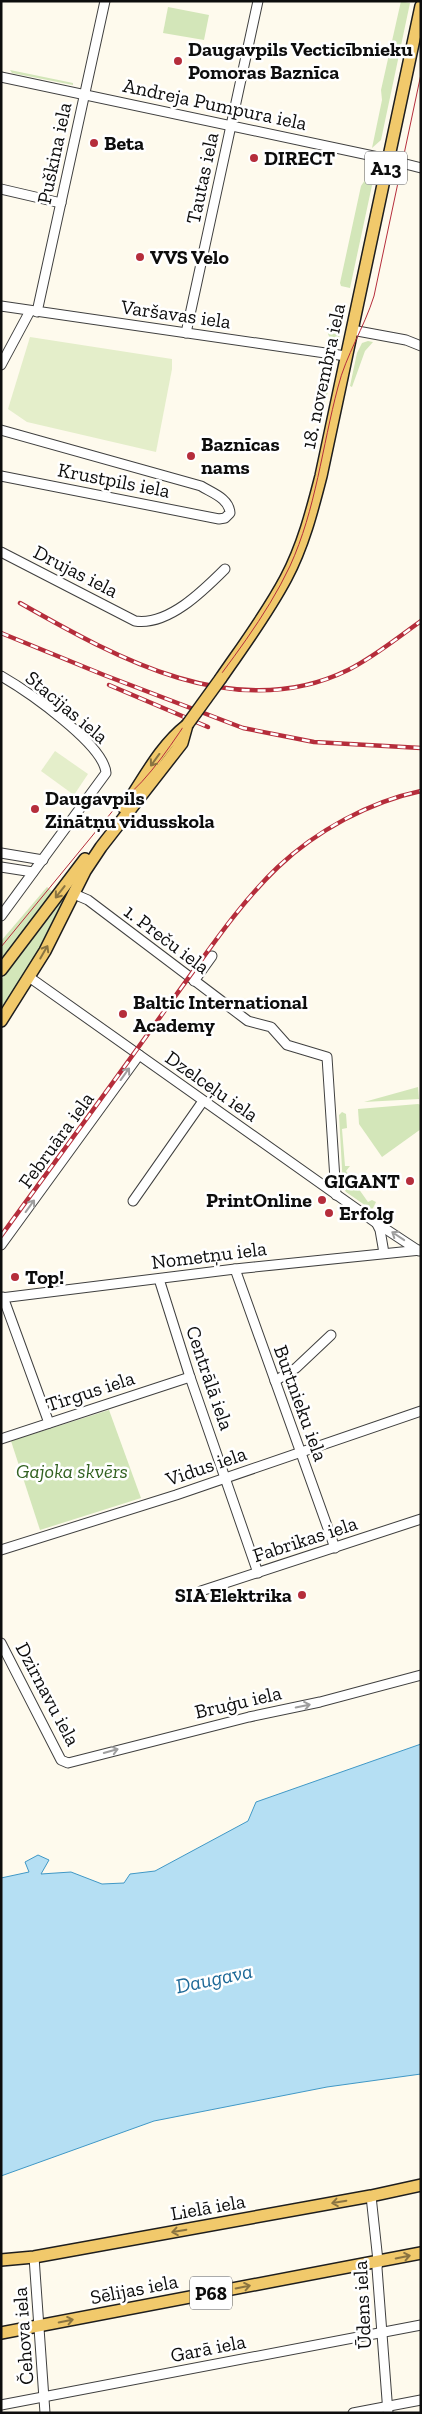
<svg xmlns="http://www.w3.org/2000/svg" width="422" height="2414" font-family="'Zilla Slab',serif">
	<rect width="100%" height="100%" fill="#fefaed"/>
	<!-- green -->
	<g fill="#d3e6b9">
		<polygon points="401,1 410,3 381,140 372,148 382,100 381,90"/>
		<polygon points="168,7 209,15 204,40 163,33"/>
		<polygon points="10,70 73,83 73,85 12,73"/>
		<polygon points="368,163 374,171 374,176 350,288 341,286 340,283 361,186 365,180"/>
		<polygon points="335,305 346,307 339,338 332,343 328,334"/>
		<polygon points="368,341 373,342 365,351 352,387 350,386 357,353 362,343"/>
		<path d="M327,364C337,378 325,398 321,412H318Z"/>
		<polygon points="47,887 54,893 1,962 1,941"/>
		<polygon points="61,898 65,900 19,986 1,1012 1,980 57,908"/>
		<polygon points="418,1087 419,1099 364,1102"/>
		<polygon points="418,1104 421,1105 421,1129 382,1157 359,1124 358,1109"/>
		<polygon points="342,1112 346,1114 347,1128 342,1129 345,1166 350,1166 346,1171 368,1202 372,1200 376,1202 372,1210 346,1192 343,1187 339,1115"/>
		<polygon points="109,1410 141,1498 40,1530 11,1441"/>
	</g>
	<!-- pitch -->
	<g fill="#e4eeca">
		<polygon points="30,337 172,359 172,369 156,452 27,422 8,409"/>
		<polygon points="55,751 88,774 74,795 41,771"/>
	</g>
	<!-- water -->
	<polygon fill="#b5dff3" stroke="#4098c6" points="421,1744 421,2074 327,2087 154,2121 1,2176 1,1878 29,1872 25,1862 38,1855 49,1860 41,1874 71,1872 102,1884 124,1883 130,1874 155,1871 248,1821 256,1802"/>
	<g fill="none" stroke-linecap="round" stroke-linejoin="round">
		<!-- minor casing -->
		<g stroke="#404040" stroke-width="11">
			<g id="minor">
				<polyline points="1,77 378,157 421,168"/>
				<polyline points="1,189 61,203"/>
				<polyline points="1,306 346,356"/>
				<polyline points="37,312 105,1"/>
				<polyline points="352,330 406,340 421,346"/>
				<polyline points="186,333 258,1"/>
				<polyline points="1,365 30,311"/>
				<path d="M1,430L201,486C212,493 229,498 230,513L225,518L219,519L1,476"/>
				<path d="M1,552L135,621C168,626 203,591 225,569"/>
				<path d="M1,676C27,691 104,744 106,773L1,916"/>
				<polyline points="1,853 43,860"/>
				<polyline points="1,867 33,872"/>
				<polyline points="74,894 88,900 248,1021 271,1027 287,1045 327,1057 336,1195"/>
				<polyline points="29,977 375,1222 419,1251"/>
				<polyline points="194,981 212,956"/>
				<polyline points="133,1201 203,1101"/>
				<polyline points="376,1222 380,1230 384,1253"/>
				<polyline points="1,1245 139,1055"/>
				<polyline points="235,1269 335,1548"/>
				<polyline points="159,1279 190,1377 258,1573"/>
				<polyline points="3,1297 49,1423"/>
				<polyline points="1,1298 235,1269 421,1250"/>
				<polyline points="275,1381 296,1368 331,1335"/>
				<polyline points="1,1439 190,1377"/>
				<polyline points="1,1550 176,1495 421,1411"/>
				<polyline points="201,1591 421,1519"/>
				<polyline points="1,1643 61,1760 68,1763 249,1717 320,1702 421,1675"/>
				<polyline points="371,2196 378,2261 377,2268 388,2413"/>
				<polyline points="34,2257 45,2413"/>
				<polyline points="1,2405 421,2325"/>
				<polyline points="353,2413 421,2400"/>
			</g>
		</g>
		<!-- major casing -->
		<g stroke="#1e1e1e" stroke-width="14">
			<g id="major">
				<path d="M221,678C243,646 267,614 286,578C303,546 312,511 321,476L421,6"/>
				<path d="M124,808C144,779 159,747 187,725"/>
				<polyline points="1,970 85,859"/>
				<polyline points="1,1021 45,951 85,871 101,847 175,752 182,743 187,725"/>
				<polyline points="1,2260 34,2257 371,2196 421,2185"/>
				<polyline points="1,2333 421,2253"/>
			</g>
		</g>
		<!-- minor -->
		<use href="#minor" stroke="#fff" stroke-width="9"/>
		<!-- major -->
		<use href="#major" stroke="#f1c96b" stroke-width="11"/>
		<!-- tram -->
		<path stroke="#b52d3b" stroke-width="1" d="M1,947L120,802C151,778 174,740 196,708C229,663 266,617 290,566C316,509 322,447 338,387C346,355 364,328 374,296L421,74"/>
		<!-- rail casing -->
		<g stroke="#b52d3b" stroke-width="4.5">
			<g id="rail">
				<path d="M20,603C117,658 236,725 348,670C374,657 397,638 421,621"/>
				<polyline points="1,633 104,675 243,728 314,742 421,748"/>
				<polyline points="109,685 208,727"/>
				<path d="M1,1236C57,1159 113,1083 168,1006C203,959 236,907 278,867C316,831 369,802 421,791"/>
			</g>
		</g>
		<!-- rail -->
		<use href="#rail" stroke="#fff" stroke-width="2.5" stroke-dasharray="8" stroke-linecap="butt"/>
		<!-- major-bridge casing -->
		<g stroke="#1e1e1e" stroke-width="14" stroke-linecap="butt">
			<polyline id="major-bridge" points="187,725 221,678"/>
		</g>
		<!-- major-bridge -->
		<use href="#major-bridge" stroke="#f1c96b" stroke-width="11"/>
	</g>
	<!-- one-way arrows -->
	<defs><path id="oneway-shaft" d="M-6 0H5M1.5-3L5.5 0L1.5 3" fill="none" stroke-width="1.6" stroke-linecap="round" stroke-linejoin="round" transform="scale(1.25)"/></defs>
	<g stroke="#8a7441">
		<use href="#oneway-shaft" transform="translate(155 760) rotate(126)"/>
		<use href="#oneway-shaft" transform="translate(60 892) rotate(128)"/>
		<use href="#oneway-shaft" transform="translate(44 952) rotate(-60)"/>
		<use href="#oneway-shaft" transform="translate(339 2202) rotate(170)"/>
		<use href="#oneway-shaft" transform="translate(179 2231) rotate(170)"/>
		<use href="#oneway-shaft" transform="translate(403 2257) rotate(-11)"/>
		<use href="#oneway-shaft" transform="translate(243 2287) rotate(-11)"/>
		<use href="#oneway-shaft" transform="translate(66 2321) rotate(-11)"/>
	</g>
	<g stroke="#9e9e9e">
		<use href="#oneway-shaft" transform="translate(125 1074) rotate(-54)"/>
		<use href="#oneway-shaft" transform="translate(30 1206) rotate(-54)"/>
		<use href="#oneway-shaft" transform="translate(398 1236) rotate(-146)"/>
		<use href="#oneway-shaft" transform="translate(303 1706) rotate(-12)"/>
		<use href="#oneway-shaft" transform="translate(111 1751) rotate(-16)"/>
	</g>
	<!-- markers -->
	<g fill="#b52d3b" stroke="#fff" stroke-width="2">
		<circle cx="178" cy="61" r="5"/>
		<circle cx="94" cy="143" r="5"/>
		<circle cx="254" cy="158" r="5"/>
		<circle cx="140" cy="257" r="5"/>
		<circle cx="191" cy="456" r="5"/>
		<circle cx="35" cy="809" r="5"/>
		<circle cx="123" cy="1014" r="5"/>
		<circle cx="410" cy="1181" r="5"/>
		<circle cx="322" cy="1200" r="5"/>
		<circle cx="329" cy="1213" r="5"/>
		<circle cx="15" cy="1277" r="5"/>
		<circle cx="302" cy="1595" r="5"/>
	</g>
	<g text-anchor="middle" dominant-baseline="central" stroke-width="5" stroke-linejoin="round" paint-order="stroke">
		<!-- shield labels -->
		<g fill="#fff" stroke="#565656" stroke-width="1">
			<rect x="365" y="151.5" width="42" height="33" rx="4"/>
			<rect x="190" y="2276.5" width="42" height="33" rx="4"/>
		</g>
		<g font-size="19" font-weight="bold" fill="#0d0d0d">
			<text x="386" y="168">A13</text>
			<text x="211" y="2293">P68</text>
		</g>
		<!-- poi labels -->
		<g font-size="20" font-weight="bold" fill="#0d0d0d" stroke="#fff" text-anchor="start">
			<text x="188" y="49">Daugavpils Vecticībnieku<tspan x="188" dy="23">Pomoras Baznīca</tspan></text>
			<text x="104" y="143">Beta</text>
			<text x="264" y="158">DIRECT</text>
			<text x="150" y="257">VVS Velo</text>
			<text x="201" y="444">Baznīcas<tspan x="201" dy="23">nams</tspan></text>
			<text x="45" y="798">Daugavpils<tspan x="45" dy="23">Zinātņu vidusskola</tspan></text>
			<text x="133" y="1002">Baltic International<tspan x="133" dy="23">Academy</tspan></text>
			<text x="400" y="1181" text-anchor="end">GIGANT</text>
			<text x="312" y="1200" text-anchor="end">PrintOnline</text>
			<text x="339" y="1213">Erfolg</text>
			<text x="25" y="1277">Top!</text>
			<text x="292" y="1595" text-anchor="end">SIA Elektrika</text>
		</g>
		<!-- street labels -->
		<g font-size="20" fill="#0d0d0d" stroke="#fff">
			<text transform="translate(215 104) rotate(12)">Andreja Pumpura iela</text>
			<text transform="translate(54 153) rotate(-78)">Puškina iela</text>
			<text transform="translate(202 178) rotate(-78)">Tautas iela</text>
			<text transform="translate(176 314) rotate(8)">Varšavas iela</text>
			<text transform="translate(323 376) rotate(-78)">18. novembra iela</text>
			<text transform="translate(114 480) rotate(11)">Krustpils iela</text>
			<text transform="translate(76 571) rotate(27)">Drujas iela</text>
			<text transform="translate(67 707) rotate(40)">Stacijas iela</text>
			<text transform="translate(167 939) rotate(37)">1. Preču iela</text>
			<text transform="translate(212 1086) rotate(35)">Dzelceļu iela</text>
			<text transform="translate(56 1140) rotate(-54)">Februāra iela</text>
			<text transform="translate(209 1255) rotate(-7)">Nometņu iela</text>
			<text transform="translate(210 1378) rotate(71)">Centrālā iela</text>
			<text transform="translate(90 1391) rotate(-18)">Tirgus iela</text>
			<text transform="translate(301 1403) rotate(70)">Burtnieku iela</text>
			<text transform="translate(206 1466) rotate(-19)">Vidus iela</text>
			<text transform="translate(305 1539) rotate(-18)">Fabrikas iela</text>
			<text transform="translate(48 1694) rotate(62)">Dzirnavu iela</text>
			<text transform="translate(238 1702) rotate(-13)">Bruģu iela</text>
			<text transform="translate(208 2207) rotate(-10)">Lielā iela</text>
			<text transform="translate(134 2289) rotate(-11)">Sēlijas iela</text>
			<text transform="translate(362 2305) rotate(-93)">Ūdens iela</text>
			<text transform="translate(23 2336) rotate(-94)">Čehova iela</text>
			<text transform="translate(208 2348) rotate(-11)">Garā iela</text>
		</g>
		<!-- park labels -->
		<g font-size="20" font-style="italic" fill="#326121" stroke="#fff">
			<text x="72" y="1471">Gajoka skvērs</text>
		</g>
		<!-- water labels -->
		<g font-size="21" font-style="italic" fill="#1d6997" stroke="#fff">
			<text transform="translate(214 1978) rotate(-12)">Daugava</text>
		</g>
	</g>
	<!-- border -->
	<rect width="422" height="2414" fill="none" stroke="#0d0d0d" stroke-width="5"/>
</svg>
